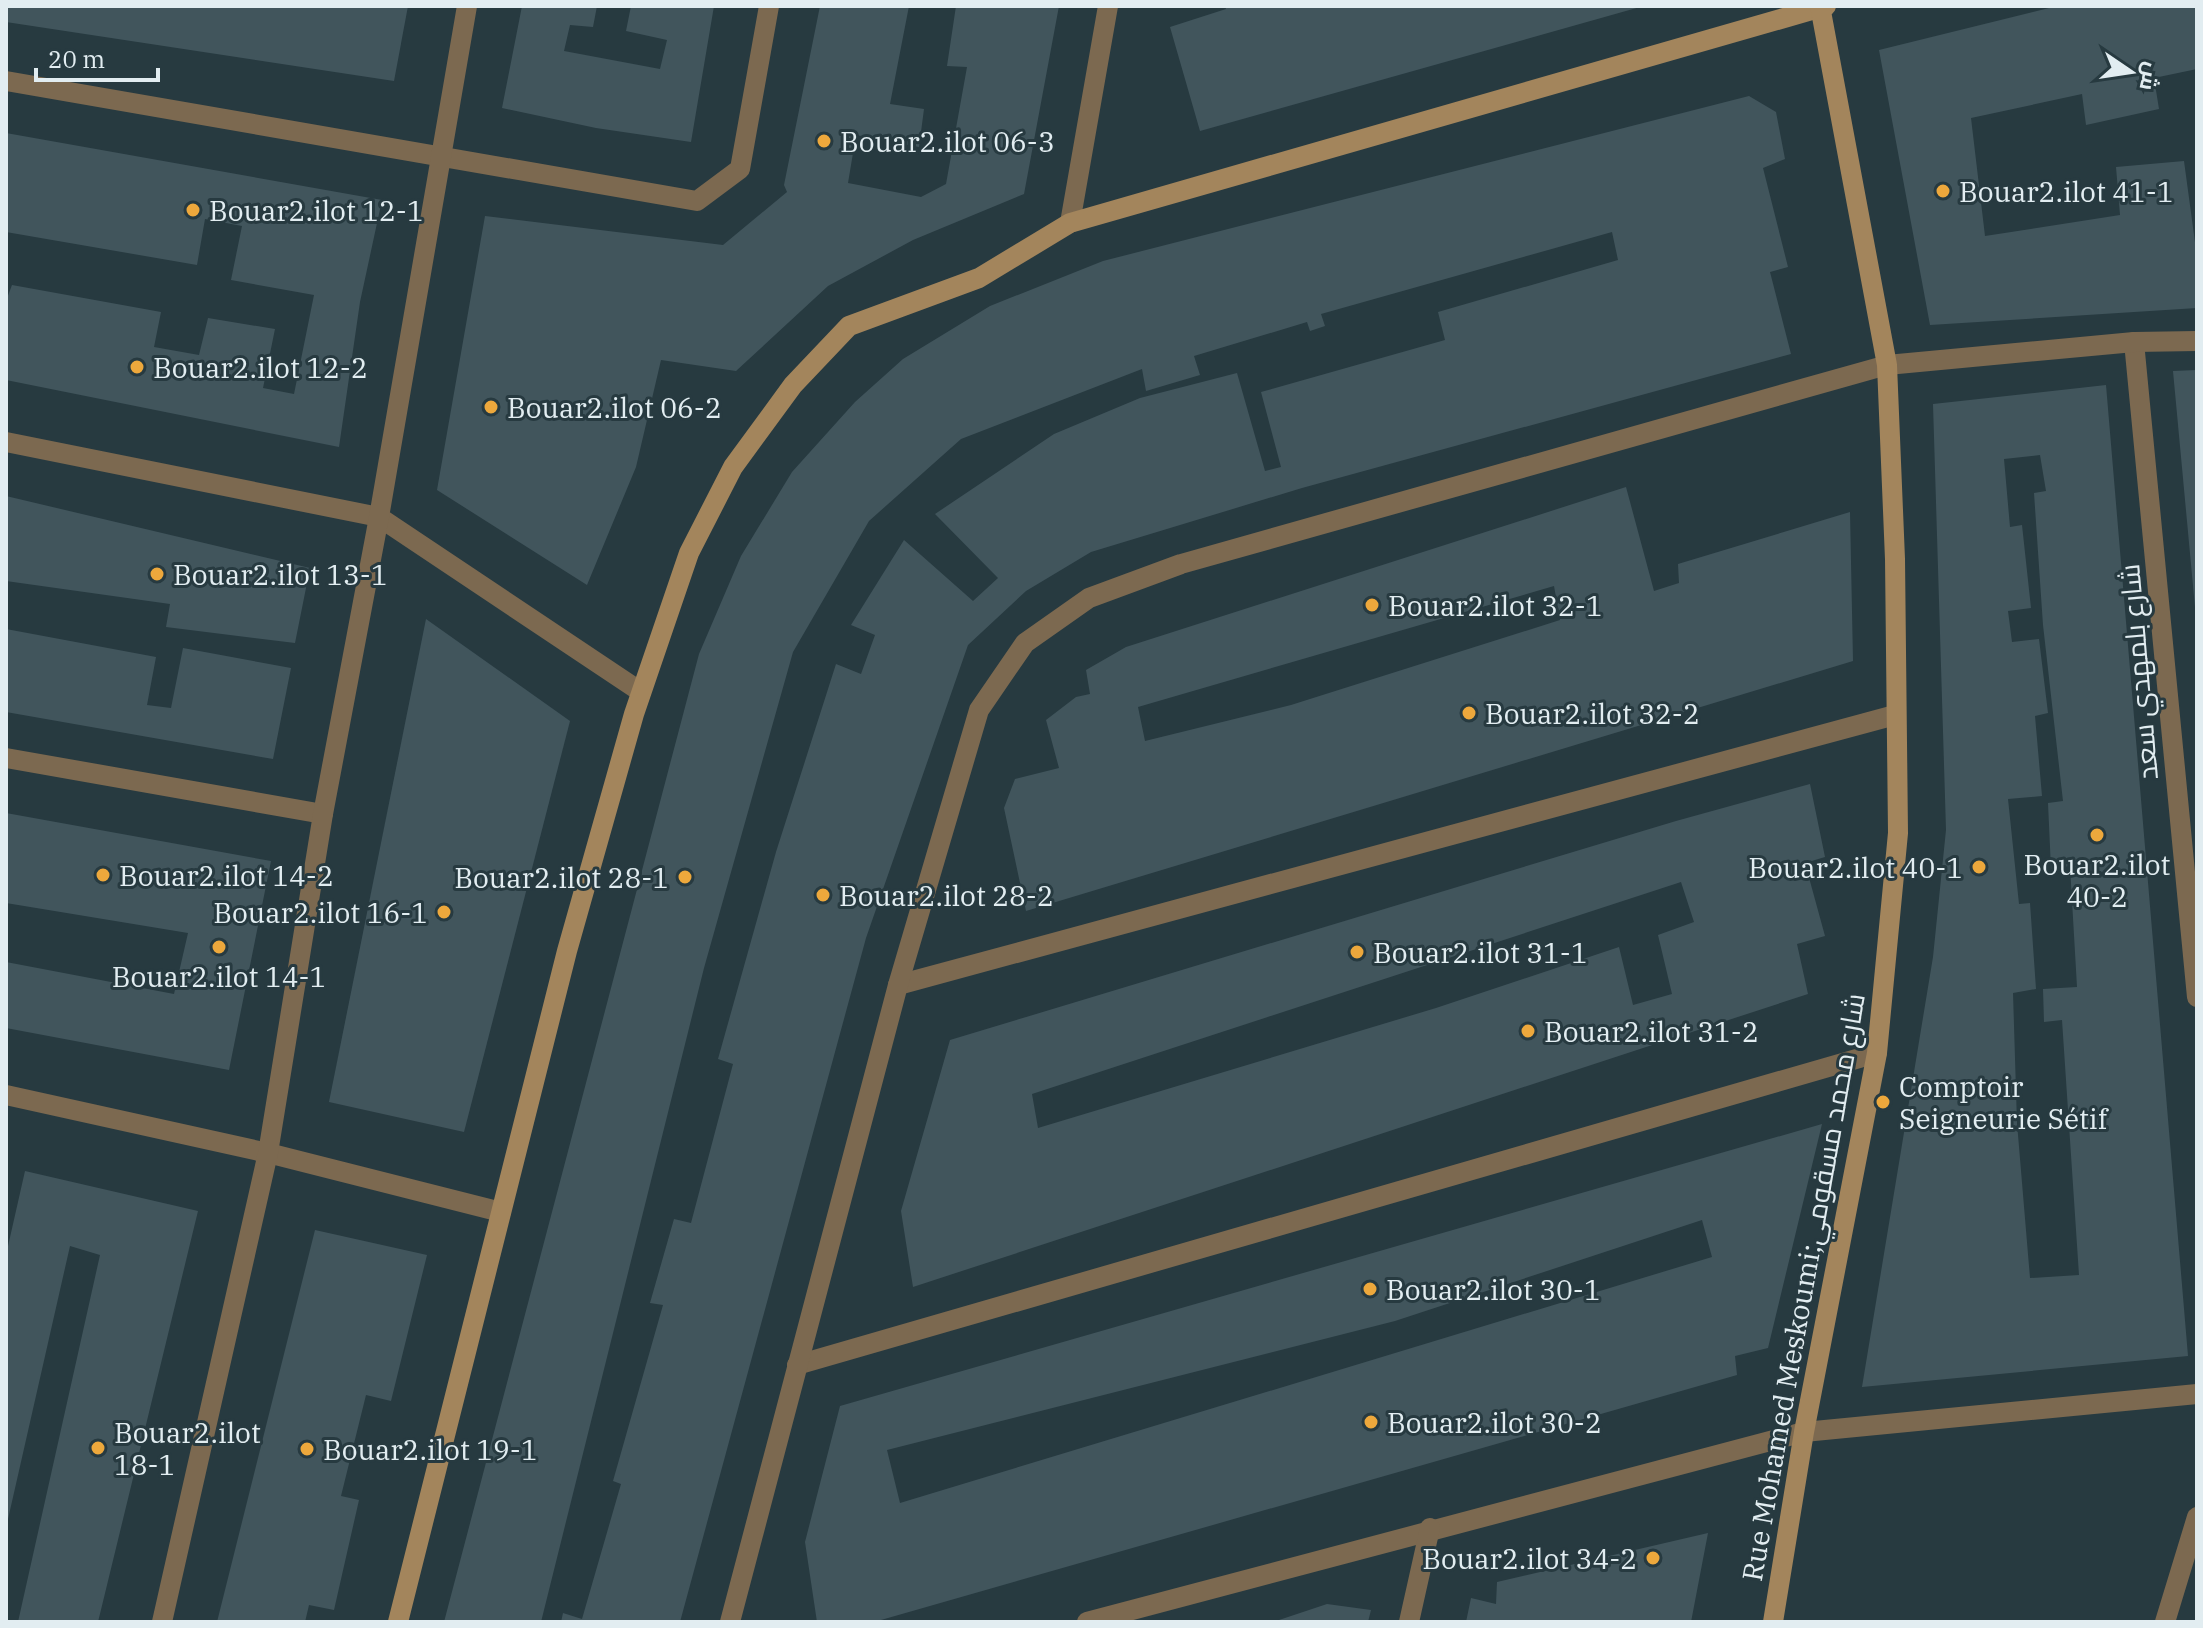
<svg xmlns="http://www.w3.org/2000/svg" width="2203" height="1628" font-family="'IBM Plex Serif',Cairo,serif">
	<rect width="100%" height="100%" fill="#273a40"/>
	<!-- building -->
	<g fill="#41555c" fill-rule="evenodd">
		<polygon points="6,6 408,6 394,81 6,22"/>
		<polygon points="522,6 597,6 593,27 570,25 564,51 660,69 667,40 626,31 631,6 714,6 691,142 596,128 502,108"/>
		<polygon points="820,6 909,6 890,104 924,109 919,147 856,135 848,183 921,197 946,184 967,67 947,66 956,6 1059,6 1024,194 913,240 828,286 736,371 661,360 636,467 587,585 437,490 485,216 723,245 787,192 784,185"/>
		<polygon points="1225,6 1640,6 1640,7 1200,131 1170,27 1226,9"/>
		<polygon points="2057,6 2197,6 2197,69 2154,78 2159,109 2086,125 2082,94 1971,118 1985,236 2120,215 2116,167 2184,161 2197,257 2197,308 1930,325 1879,50"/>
		<polygon points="1749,96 1776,112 1785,159 1763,168 1788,267 1770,272 1791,354 1302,488 1091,552 1026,591 968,645 866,938 680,1622 561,1622 563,1613 582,1619 621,1484 613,1481 663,1305 650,1303 674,1219 691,1223 733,1064 718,1059 776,852 836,664 861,674 875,635 851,625 904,540 973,601 998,578 935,514 1054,434 1140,398 1237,373 1265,471 1281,467 1261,392 1445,340 1438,312 1618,260 1612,232 1321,314 1325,326 1310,331 1307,322 1194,356 1200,375 1146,391 1142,369 961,439 869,521 793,652 704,968 541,1622 444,1622 699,654 741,556 792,472 855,402 903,359 990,306 1103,261"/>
		<polygon points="6,133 382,200 360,302 339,447 6,380 6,301 12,285 161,312 154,347 199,355 208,318 275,329 263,388 294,394 314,295 231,280 242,226 205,219 197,265 6,232"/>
		<polygon points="2197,370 2197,607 2195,607 2173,371"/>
		<path d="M2106,385L2188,1356L1862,1387L1933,957L1946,830L1933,404ZM2040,455L2046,491L2034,493L2043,625L2063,801L2048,803L2051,869L2070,866L2077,987L2043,989L2044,1022L2062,1020L2079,1275L2030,1278L2017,1123L2013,993L2036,989L2030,903L2019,904L2008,799L2042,796L2035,716L2048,713L2039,639L2012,642L2008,611L2031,608L2022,525L2010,527L2004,459Z"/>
		<path d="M1626,487L1654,591L1679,583L1678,564L1850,512L1853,661L1026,911L1004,808L1015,779L1059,768L1046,720L1076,697L1090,694L1086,670L1126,647ZM1554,586L1560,620L1291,705L1145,741L1138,707Z"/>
		<polygon points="6,496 310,568 295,643 166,627 170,604 6,581"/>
		<polygon points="426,619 570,721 464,1132 329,1102"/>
		<polygon points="6,629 156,657 147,705 171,708 183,648 291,668 273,759 6,712"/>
		<path d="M1810,784L1825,857L1805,863L1825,936L1797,944L1808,994L913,1287L901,1211L950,1040L1676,821ZM1681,882L1694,922L1658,935L1672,994L1633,1005L1619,947L1436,1008L1038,1128L1032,1094Z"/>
		<polygon points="6,813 271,861 229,1070 6,1028 6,962 174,994 188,933 6,903"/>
		<path d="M1822,1124L1768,1348L1735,1356L1737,1375L874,1622H817L805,1542L840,1406ZM1702,1220L1712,1257L900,1503L887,1450L1395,1321Z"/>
		<polygon points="25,1171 198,1211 98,1622 18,1622 100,1255 70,1246 6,1528 6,1255"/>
		<polygon points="315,1230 427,1255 391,1401 366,1395 341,1496 359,1500 334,1610 309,1605 305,1622 217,1622"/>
		<polygon points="1708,1533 1691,1622 1466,1622 1471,1598 1496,1604 1497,1582"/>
		<polygon points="1327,1604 1371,1610 1368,1622 1273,1622"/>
	</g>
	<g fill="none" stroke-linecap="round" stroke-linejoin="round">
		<!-- street -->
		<g stroke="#7c6950" stroke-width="20">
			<polyline points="6,81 697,201 740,169 769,6"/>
			<polyline points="1070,223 1108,6"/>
			<polyline points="2134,342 2197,997"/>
			<polyline points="6,442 379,517 641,692"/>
			<polyline points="6,758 323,814"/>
			<polyline points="898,985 1895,715"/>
			<polyline points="6,1095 268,1153 501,1212"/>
			<polyline points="797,1365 1877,1053"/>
			<polyline points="162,1622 268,1153 323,814 379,517 467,6"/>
			<polyline points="730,1622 898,985 979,710 1025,643 1089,598 1181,564 1887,365 2134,342 2197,341"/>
			<polyline points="1087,1622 1804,1432 2197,1394"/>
			<polyline points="1409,1622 1430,1528"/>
			<polyline points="2165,1622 2197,1517"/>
		</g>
		<!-- secondary -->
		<g stroke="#a3855c" stroke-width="20">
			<polyline points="398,1622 567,951 634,714 689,553 733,467 793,385 849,326 979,278 1070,223 1826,6"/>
			<polyline points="1773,1622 1804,1432 1877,1053 1898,833 1895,559 1887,365 1820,6"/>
		</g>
	</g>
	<!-- markers -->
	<g fill="#eda83c" stroke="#273a40" stroke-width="3">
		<circle cx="824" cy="141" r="8"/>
		<circle cx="1943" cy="191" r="8"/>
		<circle cx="193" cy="210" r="8"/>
		<circle cx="137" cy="367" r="8"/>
		<circle cx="491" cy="407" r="8"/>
		<circle cx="157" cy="574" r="8"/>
		<circle cx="1372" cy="605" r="8"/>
		<circle cx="1469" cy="713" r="8"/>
		<circle cx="2097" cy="835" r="8"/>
		<circle cx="1979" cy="867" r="8"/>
		<circle cx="103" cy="875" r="8"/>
		<circle cx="685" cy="877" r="8"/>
		<circle cx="823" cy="895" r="8"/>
		<circle cx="444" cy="912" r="8"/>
		<circle cx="219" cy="947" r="8"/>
		<circle cx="1357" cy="952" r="8"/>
		<circle cx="1528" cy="1031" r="8"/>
		<circle cx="1883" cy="1102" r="8"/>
		<circle cx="1370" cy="1289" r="8"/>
		<circle cx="1371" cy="1422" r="8"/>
		<circle cx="98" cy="1448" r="8"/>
		<circle cx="307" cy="1449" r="8"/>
		<circle cx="1653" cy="1558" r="8"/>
	</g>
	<g text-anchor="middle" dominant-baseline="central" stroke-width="6" stroke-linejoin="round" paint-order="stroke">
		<!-- poi labels -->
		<g font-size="28" fill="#e2edf1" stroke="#273a40" text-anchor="start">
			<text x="840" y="141">Bouar2.ilot 06-3</text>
			<text x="1959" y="191">Bouar2.ilot 41-1</text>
			<text x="209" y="210">Bouar2.ilot 12-1</text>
			<text x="153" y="367">Bouar2.ilot 12-2</text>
			<text x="507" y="407">Bouar2.ilot 06-2</text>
			<text x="173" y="574">Bouar2.ilot 13-1</text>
			<text x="1388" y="605">Bouar2.ilot 32-1</text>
			<text x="1485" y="713">Bouar2.ilot 32-2</text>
			<text x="2097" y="864" text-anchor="middle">Bouar2.ilot<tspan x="2097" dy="32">40-2</tspan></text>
			<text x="1963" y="867" text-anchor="end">Bouar2.ilot 40-1</text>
			<text x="119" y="875">Bouar2.ilot 14-2</text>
			<text x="669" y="877" text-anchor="end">Bouar2.ilot 28-1</text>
			<text x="839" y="895">Bouar2.ilot 28-2</text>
			<text x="428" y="912" text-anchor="end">Bouar2.ilot 16-1</text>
			<text x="1373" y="952">Bouar2.ilot 31-1</text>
			<text x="219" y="976" text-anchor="middle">Bouar2.ilot 14-1</text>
			<text x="1544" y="1031">Bouar2.ilot 31-2</text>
			<text x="1899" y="1086">Comptoir<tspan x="1899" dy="32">Seigneurie Sétif</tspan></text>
			<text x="1386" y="1289">Bouar2.ilot 30-1</text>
			<text x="1387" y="1422">Bouar2.ilot 30-2</text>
			<text x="114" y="1432">Bouar2.ilot<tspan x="114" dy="32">18-1</tspan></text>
			<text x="323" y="1449">Bouar2.ilot 19-1</text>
			<text x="1637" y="1558" text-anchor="end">Bouar2.ilot 34-2</text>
		</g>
		<!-- street labels -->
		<g font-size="28" fill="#e2edf1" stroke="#273a40">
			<text transform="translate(2138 672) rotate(-95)">شارع بلمهدي سعد</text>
			<text transform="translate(1803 1287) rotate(-80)">Rue Mohamed Meskoumi;شارع محمد مسقومي</text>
		</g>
	</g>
	<!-- border -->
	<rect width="2203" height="1628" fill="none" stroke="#e2edf1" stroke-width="16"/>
	<!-- north arrow -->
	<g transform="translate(2131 72) rotate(103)" stroke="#273a40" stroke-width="6" paint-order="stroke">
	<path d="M0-6L14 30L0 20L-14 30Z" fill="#e2edf1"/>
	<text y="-12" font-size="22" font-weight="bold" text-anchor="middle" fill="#e2edf1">ش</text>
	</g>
	<!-- scale -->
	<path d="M36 68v12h122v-12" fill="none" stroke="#e2edf1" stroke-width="4"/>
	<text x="48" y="68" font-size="24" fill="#e2edf1" stroke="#273a40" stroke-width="6" paint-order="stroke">20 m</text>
</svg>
